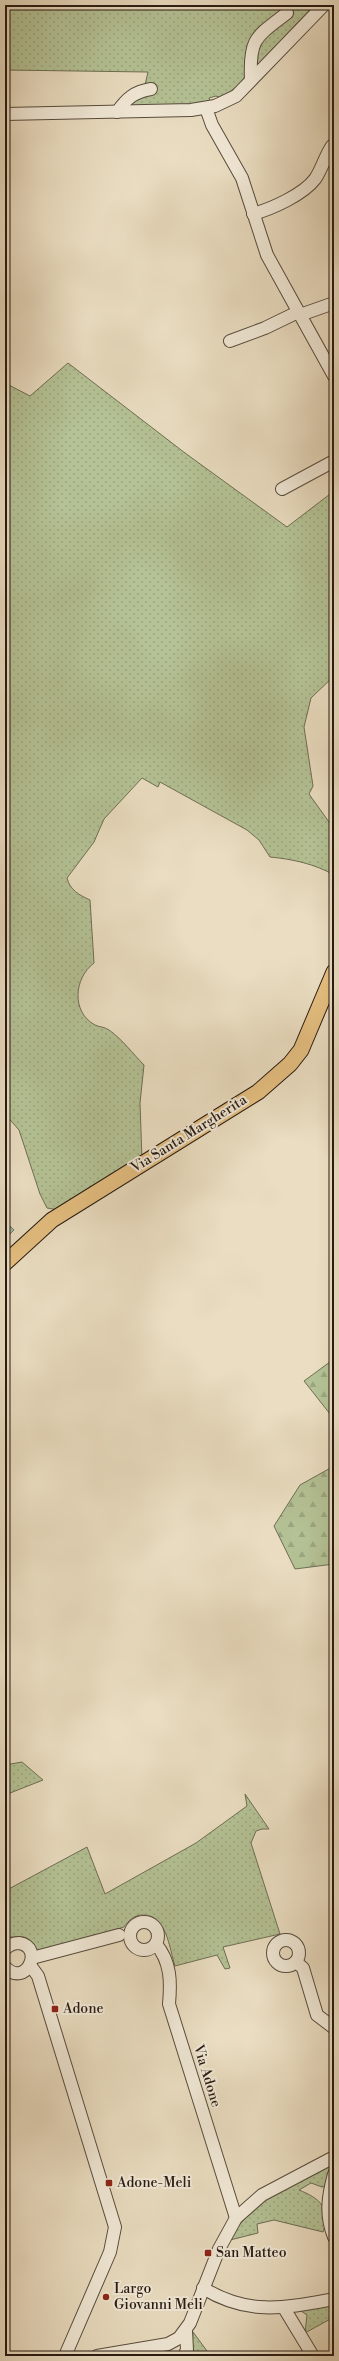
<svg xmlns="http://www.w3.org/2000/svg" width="339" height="2361" font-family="'Libre Bodoni',serif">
	<defs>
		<pattern id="grass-dots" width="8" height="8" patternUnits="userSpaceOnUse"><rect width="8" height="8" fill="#b4c295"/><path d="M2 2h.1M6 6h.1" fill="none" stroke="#9ba680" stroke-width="1.8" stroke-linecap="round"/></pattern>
		<pattern id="forest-firs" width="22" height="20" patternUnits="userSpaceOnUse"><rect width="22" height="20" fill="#b4c295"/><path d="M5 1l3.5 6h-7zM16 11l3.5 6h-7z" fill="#9ba680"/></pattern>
		<pattern id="water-rules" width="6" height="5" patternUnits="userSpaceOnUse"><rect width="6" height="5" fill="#98bcb2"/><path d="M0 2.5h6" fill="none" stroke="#83a198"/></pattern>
	</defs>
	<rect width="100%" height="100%" fill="#eaddc1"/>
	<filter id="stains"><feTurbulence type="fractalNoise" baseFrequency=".005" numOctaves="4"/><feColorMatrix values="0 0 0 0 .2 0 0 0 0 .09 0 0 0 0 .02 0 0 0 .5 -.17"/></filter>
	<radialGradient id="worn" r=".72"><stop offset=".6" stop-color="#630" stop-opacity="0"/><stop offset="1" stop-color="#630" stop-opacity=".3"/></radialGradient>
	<!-- grass -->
	<g fill="url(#grass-dots)" stroke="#6e6e54">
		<path d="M5,5H314L254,69L257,44L292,14L293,10L289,8L275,14L276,17L255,34C249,65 252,83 219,97L216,96L209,98L210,101L196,104L128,107L136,97L154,94L156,84L145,85L148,72L5,70Z"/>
		<path d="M68,363L185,453L287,527L334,491V676L311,698L304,727L313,786L309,794L334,829V875C315,864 292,859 270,857L259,840L247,830L160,782L158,787L142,778L104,819L94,842L67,878C70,890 79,895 90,900L94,963C74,978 71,1012 95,1025C99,1027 105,1027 109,1030C122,1039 133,1054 144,1065L140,1103L142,1160L59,1210L47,1208L40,1194L19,1130L5,1114V383L30,396Z"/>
		<polygon points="22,1762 43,1780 5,1795 5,1765"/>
		<path d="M245,1794L269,1829H262L256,1831L251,1843L280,1934L223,1947L230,1968L225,1969L217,1955L175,1966C169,1948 167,1914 142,1915C134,1915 128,1921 124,1927L37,1951C25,1927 16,1942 5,1935V1891L87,1847L105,1894L196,1843L247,1806Z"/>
		<path d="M334,2163L327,2186L322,2187L311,2183L299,2190C319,2198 332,2208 323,2232L274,2220L257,2224L258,2233L230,2240C250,2200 296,2183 334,2163Z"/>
		<polygon points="334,2302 334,2317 305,2333 307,2315 301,2311"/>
		<polygon points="193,2332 207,2351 208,2356 191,2356"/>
	</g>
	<!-- forest -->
	<g fill="url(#forest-firs)" stroke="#6e6e54">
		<polygon points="334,1359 334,1419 304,1381"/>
		<polygon points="334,1466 334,1564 295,1569 274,1526 300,1485"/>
	</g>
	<!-- water -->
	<polygon fill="url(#water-rules)" stroke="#6b7c72" points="5,1221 14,1230 9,1235 5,1231"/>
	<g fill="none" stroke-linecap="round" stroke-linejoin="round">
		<!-- minor casing -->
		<g stroke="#584c3e" stroke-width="14">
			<g id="minor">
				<path d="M251,80C249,38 256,37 287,13"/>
				<polyline points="206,108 212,125 242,178 267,255 334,376"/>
				<path d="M117,112C127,98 134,92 151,89"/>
				<polyline points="5,114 191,110 215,106 236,96 324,5"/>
				<path d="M253,214C271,209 303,195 315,179C322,169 325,156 332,146L334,148"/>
				<polyline points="300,315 334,303"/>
				<polyline points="230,341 265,328 298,312"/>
				<polyline points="282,489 334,461"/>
				<circle cx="144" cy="1936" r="14"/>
				<circle cx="286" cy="1953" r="13"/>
				<path d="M156,1944C171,1962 171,1982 169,2004L236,2218"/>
				<path d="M5,1949C9,1945 13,1943 19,1943C45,1947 26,1989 5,1967"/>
				<polyline points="32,1958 119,1935"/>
				<polyline points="296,1962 303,1968 317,2015 334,2028"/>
				<polyline points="30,1965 38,1976 115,2227 110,2252 65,2356"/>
				<path d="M334,2174C328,2196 325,2215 334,2237"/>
				<path d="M203,2288C248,2316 285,2308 334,2299"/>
				<polyline points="284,2308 313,2356"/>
				<polyline points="97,2356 168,2344 179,2338 190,2323 219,2249 236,2218 262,2195 334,2157"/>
				<polyline points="184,2356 187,2350 186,2331"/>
			</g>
		</g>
		<!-- major casing -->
		<g stroke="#271b13" stroke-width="17">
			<polyline id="major" points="5,1263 52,1220 258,1092 290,1064 301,1050 334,972"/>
		</g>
		<!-- minor -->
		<use href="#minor" stroke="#f1e9d7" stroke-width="12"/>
		<!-- major -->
		<use href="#major" stroke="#e5be80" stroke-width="15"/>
	</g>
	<!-- markers -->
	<g fill="#8f2418" stroke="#f1e9d7" stroke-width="1.5">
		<rect x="51" y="2005" width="8" height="8" rx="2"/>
		<rect x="105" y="2179" width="8" height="8" rx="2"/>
		<rect x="204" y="2249" width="8" height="8" rx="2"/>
		<circle cx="106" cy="2297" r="4"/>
	</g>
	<g text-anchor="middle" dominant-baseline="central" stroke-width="4" stroke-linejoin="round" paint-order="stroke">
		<!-- street labels -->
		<g font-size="14" fill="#271b13" stroke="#f1e9d7">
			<text transform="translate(189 1134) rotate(-32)">Via Santa Margherita</text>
			<text transform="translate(207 2076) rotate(73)">Via Adone</text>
		</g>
		<!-- poi labels -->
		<g font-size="14" fill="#271b13" stroke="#f1e9d7" text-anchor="start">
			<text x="63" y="2009">Adone</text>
			<text x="117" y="2183">Adone-Meli</text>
			<text x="216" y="2253">San Matteo</text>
			<text x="114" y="2289">Largo<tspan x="114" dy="16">Giovanni Meli</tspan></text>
		</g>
	</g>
	<!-- margin -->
	<rect width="339" height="2361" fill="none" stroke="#eaddc1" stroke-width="20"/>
	<rect x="6" y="6" width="327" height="2349" fill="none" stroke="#271b13" stroke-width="2"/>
	<rect x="10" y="10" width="319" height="2341" fill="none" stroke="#271b13"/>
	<rect width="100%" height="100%" filter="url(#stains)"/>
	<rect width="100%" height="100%" fill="url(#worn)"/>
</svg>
